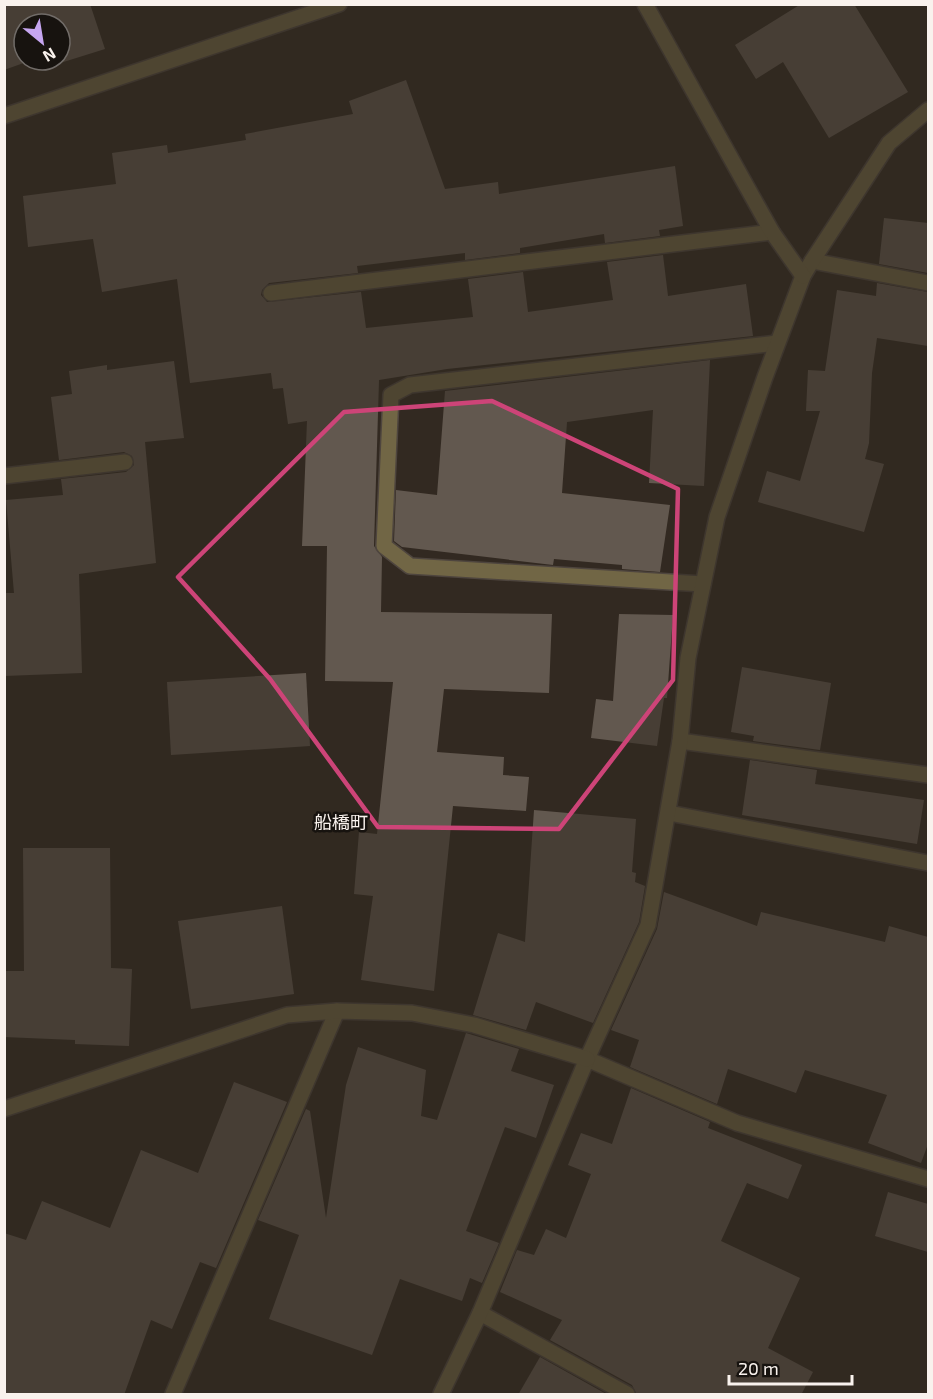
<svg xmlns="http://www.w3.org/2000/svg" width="933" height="1399" font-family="'Exo 2','Noto Sans JP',sans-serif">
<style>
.building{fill:#62584f}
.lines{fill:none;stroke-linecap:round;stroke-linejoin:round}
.service-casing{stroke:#4e453e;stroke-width:18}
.minor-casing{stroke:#4e453e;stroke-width:18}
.tertiary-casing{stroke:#4e453e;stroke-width:18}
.service{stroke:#716645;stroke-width:15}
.minor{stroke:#716645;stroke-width:15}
.tertiary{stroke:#716645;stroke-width:15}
.marked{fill:none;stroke:#cd4478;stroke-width:4.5;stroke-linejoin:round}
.labels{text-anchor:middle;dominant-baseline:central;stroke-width:5;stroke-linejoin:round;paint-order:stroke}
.neighbourhood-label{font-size:18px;fill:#f9f2ed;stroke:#17130f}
</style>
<rect width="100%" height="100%" fill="#322921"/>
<!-- building -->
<g class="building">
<polygon points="4,4 90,4 105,49 57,64 56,60 60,60 60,24 24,24 24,60 32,60 4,70"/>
<polygon points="801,4 854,4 908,92 829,138 783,62 756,79 735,45"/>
<polygon points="406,80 445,189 498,182 499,194 675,166 683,226 659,230 660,236 605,243 604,234 520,248 520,253 465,260 465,253 357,266 358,273 269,283 262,290 261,295 267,302 361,292 366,328 473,317 468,279 523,272 528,312 613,300 607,262 663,255 668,296 746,284 753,336 447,369 379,380 374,546 382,557 381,612 552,614 549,693 444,689 437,752 504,757 503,775 529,777 526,811 453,806 434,991 361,980 373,896 354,894 359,832 377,834 393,682 325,681 327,546 302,546 307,421 288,424 283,388 273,389 271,373 190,383 177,279 102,292 93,239 28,247 23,196 116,184 112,153 167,145 168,153 246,140 245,134 353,114 349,101"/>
<polygon points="884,218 928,223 928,273 879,264"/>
<polygon points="877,283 928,292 928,346 877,338 872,373 869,443 865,459 884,464 864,532 758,502 767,471 800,481 820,411 806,411 808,370 825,371 837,290 876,296"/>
<polygon points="710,360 704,486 649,483 653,410 567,422 562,493 670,505 660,572 622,569 622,565 554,559 553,565 402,547 394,541 396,490 437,495 445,391"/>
<polygon points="174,361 184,438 145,442 156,563 79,574 82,673 4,676 4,593 14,593 6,500 63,495 61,479 126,472 134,465 132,456 124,452 59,460 51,397 72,394 69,371 107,365 107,370"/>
<polygon points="619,614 673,615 667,698 664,698 657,746 591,738 596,699 613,701"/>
<polygon points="742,667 831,683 820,750 753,741 754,736 731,732"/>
<polygon points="306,673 310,746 171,755 167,682"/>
<polygon points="750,760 817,770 815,784 924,800 917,844 742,815"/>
<polygon points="534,810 636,819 632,872 636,873 635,882 645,886 639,922 593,1023 536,1002 526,1030 473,1015 498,933 525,942"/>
<polygon points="23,848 110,848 111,968 132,969 129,1046 75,1044 75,1040 4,1037 4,971 24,971"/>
<polygon points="664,892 757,926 761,912 885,942 889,926 928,937 928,1144 921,1163 868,1143 887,1095 805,1070 796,1093 728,1069 717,1104 630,1067 639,1040 611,1030 657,929"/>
<polygon points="282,906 294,994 191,1009 178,921"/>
<polygon points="466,1033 519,1049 511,1071 554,1085 536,1138 505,1127 466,1231 499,1243 482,1283 470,1278 462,1301 400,1279 372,1355 269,1319 299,1235 258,1220 306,1109 310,1111 326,1218 346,1085 358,1047 426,1070 421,1116 437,1120"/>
<polygon points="234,1082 287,1102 216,1268 200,1262 172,1329 151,1320 124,1395 4,1395 4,1233 26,1240 42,1201 110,1228 141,1150 198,1173"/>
<polygon points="631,1088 710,1122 708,1128 802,1165 788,1199 747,1183 721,1241 800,1278 768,1348 813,1372 801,1395 637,1395 632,1385 550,1340 562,1320 500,1292 517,1250 534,1255 546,1229 566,1238 591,1174 568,1165 581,1133 612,1144"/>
<polygon points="888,1192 928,1204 928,1252 875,1236"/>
<polygon points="540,1357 608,1395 518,1395"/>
</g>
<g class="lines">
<!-- service casing -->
<g class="service-casing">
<g id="service">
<polyline points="812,261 928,283"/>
<polyline points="271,293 772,232"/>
<polyline points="4,476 125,462"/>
<polyline points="703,584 410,566 384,546 391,395 410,385 777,343"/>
<polyline points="680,741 928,775"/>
<polyline points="669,813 928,863"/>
<polyline points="587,1059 737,1123 928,1179"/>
<polyline points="480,1313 627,1394"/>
<polyline points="173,1394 337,1011"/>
<polyline points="441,1394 480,1313 587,1059 648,925 680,741 688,658 717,517 765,377 803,276 812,261 889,143 928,110"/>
</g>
</g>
<!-- minor casing -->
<g class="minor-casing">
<polyline id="minor" points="4,1109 287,1015 337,1011 412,1013 474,1025 587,1059"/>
</g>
<!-- tertiary casing -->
<g class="tertiary-casing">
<g id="tertiary">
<polyline points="645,4 772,232 803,276"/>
<polyline points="4,116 339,4"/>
</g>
</g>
<!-- service -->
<use href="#service" class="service"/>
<!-- minor -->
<use href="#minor" class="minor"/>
<!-- tertiary -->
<use href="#tertiary" class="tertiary"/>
</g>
<!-- marked area -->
<path d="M0 0H933V1399H0ZM492 401 678 489 673 680 559 829 378 827 270 679 178 577 344 412Z" fill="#322921" fill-opacity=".55" fill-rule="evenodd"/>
<path class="marked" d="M492 401 678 489 673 680 559 829 378 827 270 679 178 577 344 412Z"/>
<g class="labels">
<!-- neighbourhood labels -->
<g class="neighbourhood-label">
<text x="341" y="822">船橋町</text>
</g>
</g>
<!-- border -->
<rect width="933" height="1399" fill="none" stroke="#f9f2ed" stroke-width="12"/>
<!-- north arrow -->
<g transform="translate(42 42) rotate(150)"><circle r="28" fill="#17130f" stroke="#716c68" stroke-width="1.5"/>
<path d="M0-4.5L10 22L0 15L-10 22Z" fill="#c6a6f0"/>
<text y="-9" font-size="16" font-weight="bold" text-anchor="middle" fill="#f9f2ed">N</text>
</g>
<!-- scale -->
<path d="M729 1375v9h123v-9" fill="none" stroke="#f9f2ed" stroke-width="3"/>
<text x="738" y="1375" font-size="18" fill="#f9f2ed" stroke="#17130f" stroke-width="4.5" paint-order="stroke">20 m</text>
</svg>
